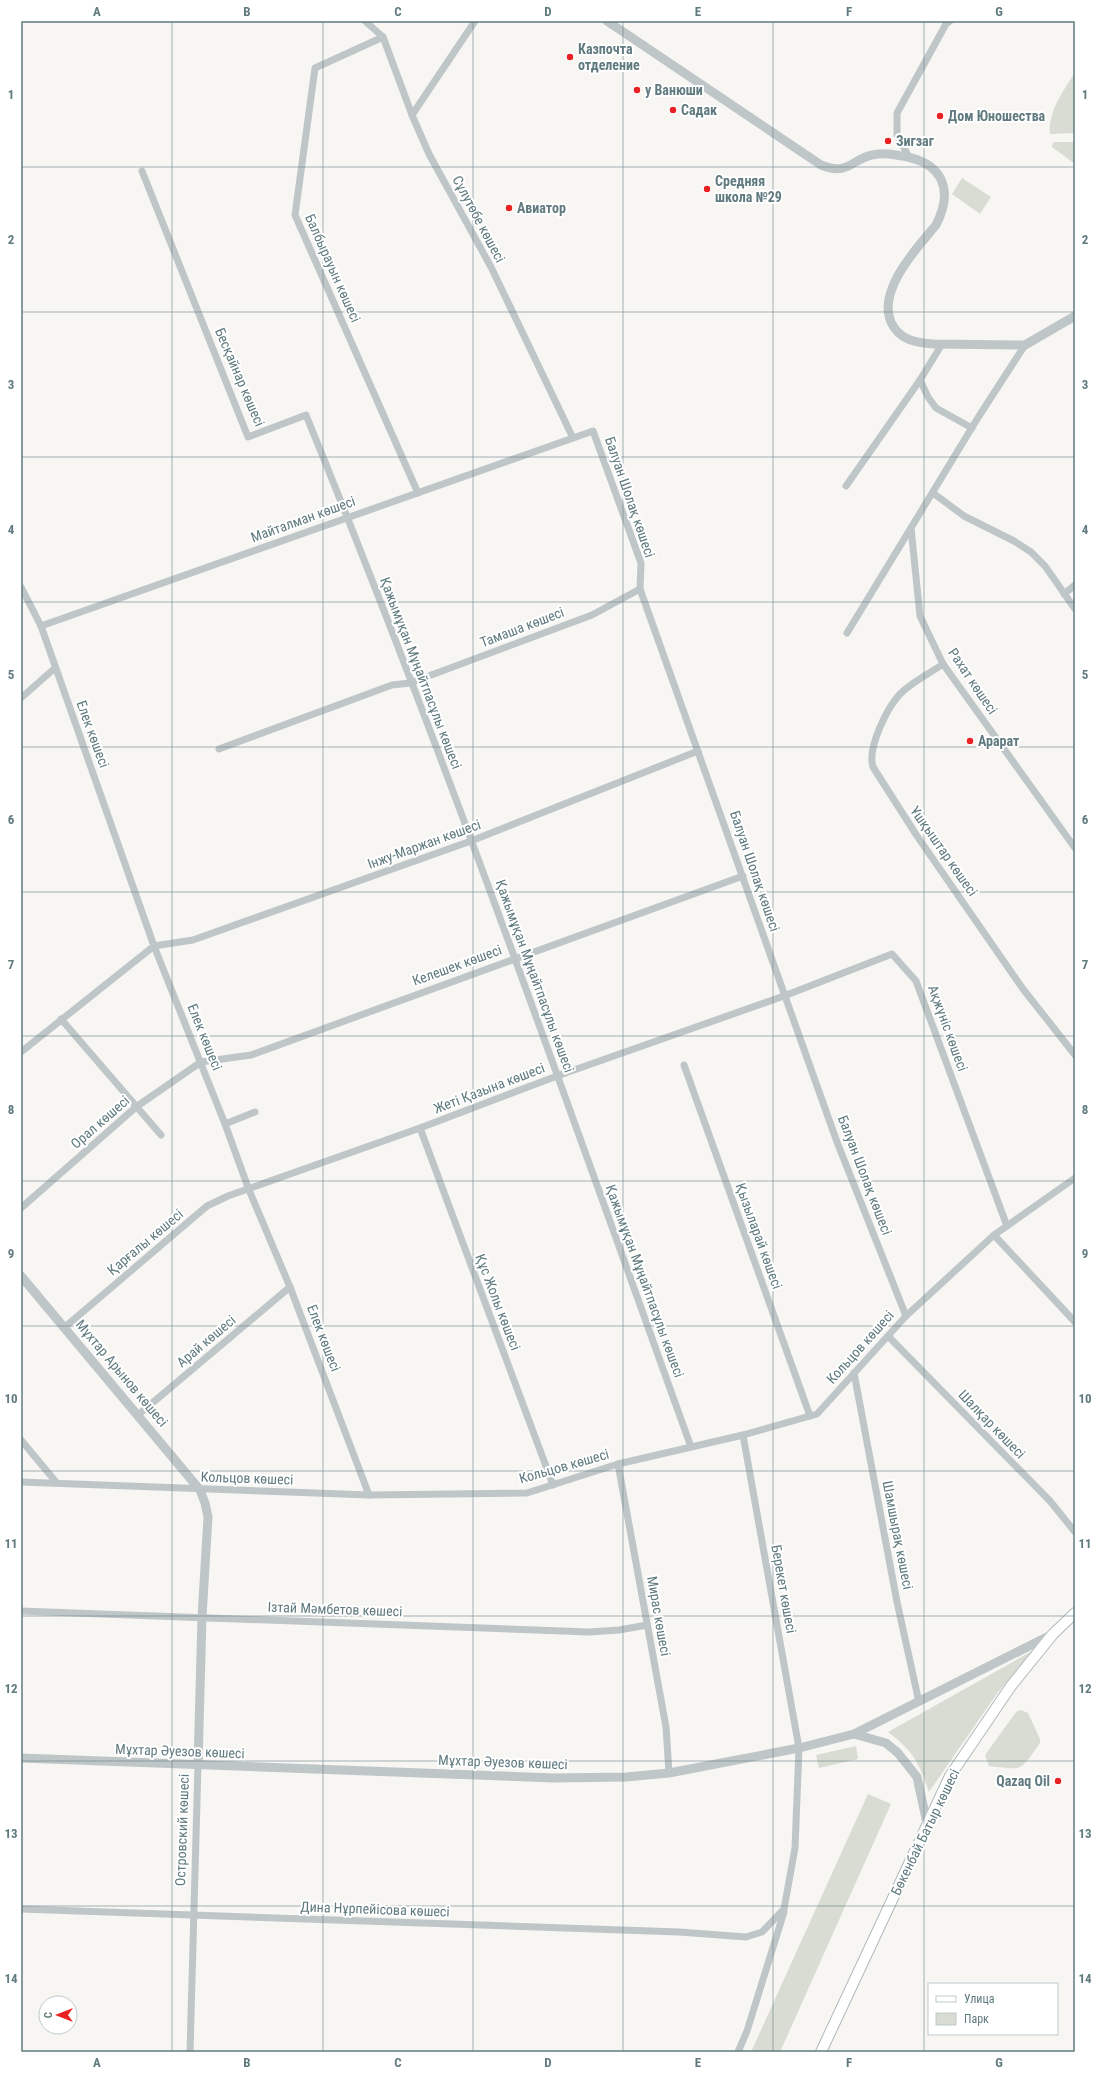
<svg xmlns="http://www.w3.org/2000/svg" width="1096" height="2073" font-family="'Roboto Condensed',sans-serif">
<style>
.green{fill:#d8dcd2}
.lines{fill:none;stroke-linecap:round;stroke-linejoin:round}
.secondary-casing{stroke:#afb9bb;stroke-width:12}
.minor{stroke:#bfc6c8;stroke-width:7}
.tertiary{stroke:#bfc6c8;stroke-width:9}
.secondary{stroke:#fff;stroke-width:10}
.grid{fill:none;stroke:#607a7f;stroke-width:1;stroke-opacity:0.55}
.poi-dot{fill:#e92123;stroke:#fff;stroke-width:1.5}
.labels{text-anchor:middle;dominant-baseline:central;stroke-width:4;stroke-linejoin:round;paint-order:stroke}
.poi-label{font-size:14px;font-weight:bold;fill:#607a7f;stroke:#fff;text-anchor:start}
.street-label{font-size:14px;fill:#607a7f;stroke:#fff}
.neatline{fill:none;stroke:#607a7f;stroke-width:1.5}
.grid-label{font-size:13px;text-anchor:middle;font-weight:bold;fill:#607a7f}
</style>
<rect width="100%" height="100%" fill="#f7f6f3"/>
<!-- green -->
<g class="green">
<path d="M1075 72V133L1050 134C1048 111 1063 92 1075 72Z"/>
<polygon points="1053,142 1075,142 1075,164 1052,147"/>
<polygon points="962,178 991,197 980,214 952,194"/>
<path d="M1032 1651 996 1695 929 1792C919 1762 913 1751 888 1732Z"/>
<path d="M1021 1710 1028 1713 1040 1739V1743C1019 1772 1025 1770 989 1766L985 1755 1016 1712Z"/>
<polygon points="856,1746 858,1759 819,1768 816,1755"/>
<polygon points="868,1794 891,1804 780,2052 751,2052"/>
</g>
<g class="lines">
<!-- secondary casing -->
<g class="secondary-casing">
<polyline id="secondary" points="821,2052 950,1776 1011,1686 1053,1634 1075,1613"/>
</g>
<!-- minor -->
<g class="minor">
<polyline points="365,21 383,37 412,115"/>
<polyline points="475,21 412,115 429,154 491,267 573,438"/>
<polyline points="383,37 315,68 295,215 418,493"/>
<polyline points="909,157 897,135 897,113 946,24 950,21"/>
<path d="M142 171 248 437 306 415C445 755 567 1102 691 1447"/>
<polyline points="920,380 928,397 936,408 972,428"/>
<polyline points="846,486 920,380 942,344"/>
<polyline points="933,493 964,516 1014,541 1031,552 1045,566 1075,609"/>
<polyline points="911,528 920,616 943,664 1075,848"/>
<polyline points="21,587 41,626 154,946 225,1124 249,1190 290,1287 369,1495"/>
<polyline points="1064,594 1075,585"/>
<polyline points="41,626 593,431 641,563 640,589 837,1142 906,1316"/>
<polyline points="847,633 979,416 1025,345"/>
<path d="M943 664C929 674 912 682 900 694 887 708 867 748 873 767L917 836 1023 989 1075 1055"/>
<polyline points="21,698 55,668"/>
<polyline points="219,749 392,685 410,683 592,615 640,589"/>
<polyline points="61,1019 161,1135"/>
<polyline points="21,1052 154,946 193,940 471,841 698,751"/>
<polyline points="684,1065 810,1416"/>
<polyline points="225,1124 255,1112"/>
<polyline points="420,1128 553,1485"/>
<polyline points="21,1208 136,1107 201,1062 251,1055 743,876"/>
<polyline points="994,1235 1075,1322"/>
<polyline points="65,1327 207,1206 228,1196 420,1128 557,1076 784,996 892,954 916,981 1007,1226"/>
<polyline points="888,1336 1050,1501 1075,1532"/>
<polyline points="854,1373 897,1602 919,1702"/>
<polyline points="138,1415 290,1287"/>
<polyline points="21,1440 56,1482"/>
<polyline points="618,1464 666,1727 669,1773"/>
<polyline points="21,1482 369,1495 527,1493 618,1464 743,1435 817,1414 906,1316 994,1235 1075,1178"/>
<polyline points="21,1611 589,1632 619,1630 647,1625"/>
<polyline points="21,1909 679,1932 746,1937 762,1932 784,1909 795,1848 799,1748 743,1435"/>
<polyline points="190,2052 198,1765"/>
<polyline points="738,2052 747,2031 784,1912"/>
</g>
<!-- tertiary -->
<g class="tertiary">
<path d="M607 21 821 165C851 177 852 156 878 154 886 153 895 155 903 156 943 163 954 190 936 225 917 248 877 290 891 322 899 340 916 343 934 344L1025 345 1075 316"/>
<polyline points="21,1276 200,1490 205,1503 208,1517 202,1617 198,1765"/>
<polyline points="854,1734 1051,1635"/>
<polyline points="21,1758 554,1778 626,1777 669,1773 799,1748 854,1734 886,1743 898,1753 917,1777 927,1823"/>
</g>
<!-- secondary -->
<use href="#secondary" class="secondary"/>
</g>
<!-- grid -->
<path class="grid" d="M172 21V2052M323 21V2052M473 21V2052M623 21V2052M773 21V2052M924 21V2052M21 167H1075M21 312H1075M21 457H1075M21 602H1075M21 747H1075M21 892H1075M21 1036H1075M21 1181H1075M21 1326H1075M21 1471H1075M21 1616H1075M21 1761H1075M21 1906H1075"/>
<!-- markers -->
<g class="poi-dot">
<circle cx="570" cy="57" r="4"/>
<circle cx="637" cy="90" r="4"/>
<circle cx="673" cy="110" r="4"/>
<circle cx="940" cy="116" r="4"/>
<circle cx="888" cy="141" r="4"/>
<circle cx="707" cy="189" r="4"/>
<circle cx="509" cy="208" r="4"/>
<circle cx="970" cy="741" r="4"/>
<circle cx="1058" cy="1781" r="4"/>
</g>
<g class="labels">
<!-- poi labels -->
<g class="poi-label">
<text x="578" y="49">Казпочта<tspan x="578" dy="16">отделение</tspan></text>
<text x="645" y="90">у Ванюши</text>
<text x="681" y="110">Садак</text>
<text x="948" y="116">Дом Юношества</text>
<text x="896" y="141">Зигзаг</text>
<text x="715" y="181">Средняя<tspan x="715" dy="16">школа №29</tspan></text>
<text x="517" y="208">Авиатор</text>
<text x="978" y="741">Арарат</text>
<text x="1050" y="1781" text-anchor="end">Qazaq Oil</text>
</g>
<!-- street labels -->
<g class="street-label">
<text transform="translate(479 219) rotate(62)">Сұлутөбе көшесі</text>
<text transform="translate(333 268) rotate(66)">Балбырауын көшесі</text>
<text transform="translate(240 377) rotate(67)">Бесқайнар көшесі</text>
<text transform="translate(630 497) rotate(71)">Балуан Шолақ көшесі</text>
<text transform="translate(303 519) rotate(-20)">Майталман көшесі</text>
<text transform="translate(522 627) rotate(-21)">Тамаша көшесі</text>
<text transform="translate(421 673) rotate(69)">Қажымұқан Мұңайтпасұлы көшесі</text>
<text transform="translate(973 681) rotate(56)">Рахат көшесі</text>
<text transform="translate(93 734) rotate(70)">Елек көшесі</text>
<text transform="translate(424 844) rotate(-20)">Інжу-Маржан көшесі</text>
<text transform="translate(944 851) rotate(55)">Ұшқыштар көшесі</text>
<text transform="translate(755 871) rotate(71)">Балуан Шолақ көшесі</text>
<text transform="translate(457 965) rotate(-20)">Келешек көшесі</text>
<text transform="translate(535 976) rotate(70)">Қажымұқан Мұңайтпасұлы көшесі</text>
<text transform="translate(948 1028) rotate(70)">Ақжүніс көшесі</text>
<text transform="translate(205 1037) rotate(68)">Елек көшесі</text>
<text transform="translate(489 1088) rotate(-21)">Жеті Қазына көшесі</text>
<text transform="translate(100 1122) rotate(-41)">Орал көшесі</text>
<text transform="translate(865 1175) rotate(69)">Балуан Шолақ көшесі</text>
<text transform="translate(759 1236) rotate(70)">Қызыларай көшесі</text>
<text transform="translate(145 1242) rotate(-40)">Қарғалы көшесі</text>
<text transform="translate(645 1281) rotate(70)">Қажымұқан Мұңайтпасұлы көшесі</text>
<text transform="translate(498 1302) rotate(69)">Құс Жолы көшесі</text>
<text transform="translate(324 1338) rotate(69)">Елек көшесі</text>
<text transform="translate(206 1341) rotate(-40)">Арай көшесі</text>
<text transform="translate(860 1347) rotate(-48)">Кольцов көшесі</text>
<text transform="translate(122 1373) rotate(50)">Мұхтар Арынов көшесі</text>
<text transform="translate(992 1424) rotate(46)">Шалқар көшесі</text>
<text transform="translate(564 1466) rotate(-16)">Кольцов көшесі</text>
<text transform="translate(247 1478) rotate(2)">Кольцов көшесі</text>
<text transform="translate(898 1535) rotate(79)">Шамшырақ көшесі</text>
<text transform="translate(784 1589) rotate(80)">Берекет көшесі</text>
<text transform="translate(335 1609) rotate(2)">Ізтай Мәмбетов көшесі</text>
<text transform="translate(659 1616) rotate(80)">Мирас көшесі</text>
<text transform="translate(180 1751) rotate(2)">Мұхтар Әуезов көшесі</text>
<text transform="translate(503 1762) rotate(2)">Мұхтар Әуезов көшесі</text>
<text transform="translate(182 1830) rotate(-88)">Островский көшесі</text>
<text transform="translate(925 1832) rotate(-64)">Бөкенбай Батыр көшесі</text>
<text transform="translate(375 1909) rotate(2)">Дина Нұрпейісова көшесі</text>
</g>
</g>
<!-- border -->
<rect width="1096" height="2073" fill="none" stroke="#ffffff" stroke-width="44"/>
<!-- legend -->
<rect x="928" y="1983" width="130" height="52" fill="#ffffff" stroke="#bfcacc"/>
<rect x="936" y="1996" width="20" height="6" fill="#ffffff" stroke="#bfcacc"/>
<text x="964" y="2003" font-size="12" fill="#607a7f">Улица</text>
<rect x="936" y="2013" width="20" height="12" fill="#d8dcd2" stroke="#bfcacc"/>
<text x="964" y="2023" font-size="12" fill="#607a7f">Парк</text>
<!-- north arrow -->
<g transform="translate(58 2015) rotate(270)"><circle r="19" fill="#ffffff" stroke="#bfcacc"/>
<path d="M0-3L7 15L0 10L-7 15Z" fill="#e92123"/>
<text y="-6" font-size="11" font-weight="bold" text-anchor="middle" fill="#607a7f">С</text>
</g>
<rect x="22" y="22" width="1052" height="2029" class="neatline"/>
<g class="grid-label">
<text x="97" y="16">A</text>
<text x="247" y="16">B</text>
<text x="398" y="16">C</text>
<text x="548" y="16">D</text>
<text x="698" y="16">E</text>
<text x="849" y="16">F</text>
<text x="999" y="16">G</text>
<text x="11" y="99">1</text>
<text x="1085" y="99">1</text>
<text x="11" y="244">2</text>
<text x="1085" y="244">2</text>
<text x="11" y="389">3</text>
<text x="1085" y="389">3</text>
<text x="11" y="534">4</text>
<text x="1085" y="534">4</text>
<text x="11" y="679">5</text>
<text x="1085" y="679">5</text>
<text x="11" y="824">6</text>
<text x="1085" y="824">6</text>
<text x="11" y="969">7</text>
<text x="1085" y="969">7</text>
<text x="11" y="1114">8</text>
<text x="1085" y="1114">8</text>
<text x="11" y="1258">9</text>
<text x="1085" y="1258">9</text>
<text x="11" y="1403">10</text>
<text x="1085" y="1403">10</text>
<text x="11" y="1548">11</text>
<text x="1085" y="1548">11</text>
<text x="11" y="1693">12</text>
<text x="1085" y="1693">12</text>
<text x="11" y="1838">13</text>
<text x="1085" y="1838">13</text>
<text x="11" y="1983">14</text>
<text x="1085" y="1983">14</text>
<text x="97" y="2067">A</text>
<text x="247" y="2067">B</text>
<text x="398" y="2067">C</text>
<text x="548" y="2067">D</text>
<text x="698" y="2067">E</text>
<text x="849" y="2067">F</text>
<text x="999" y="2067">G</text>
</g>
</svg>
